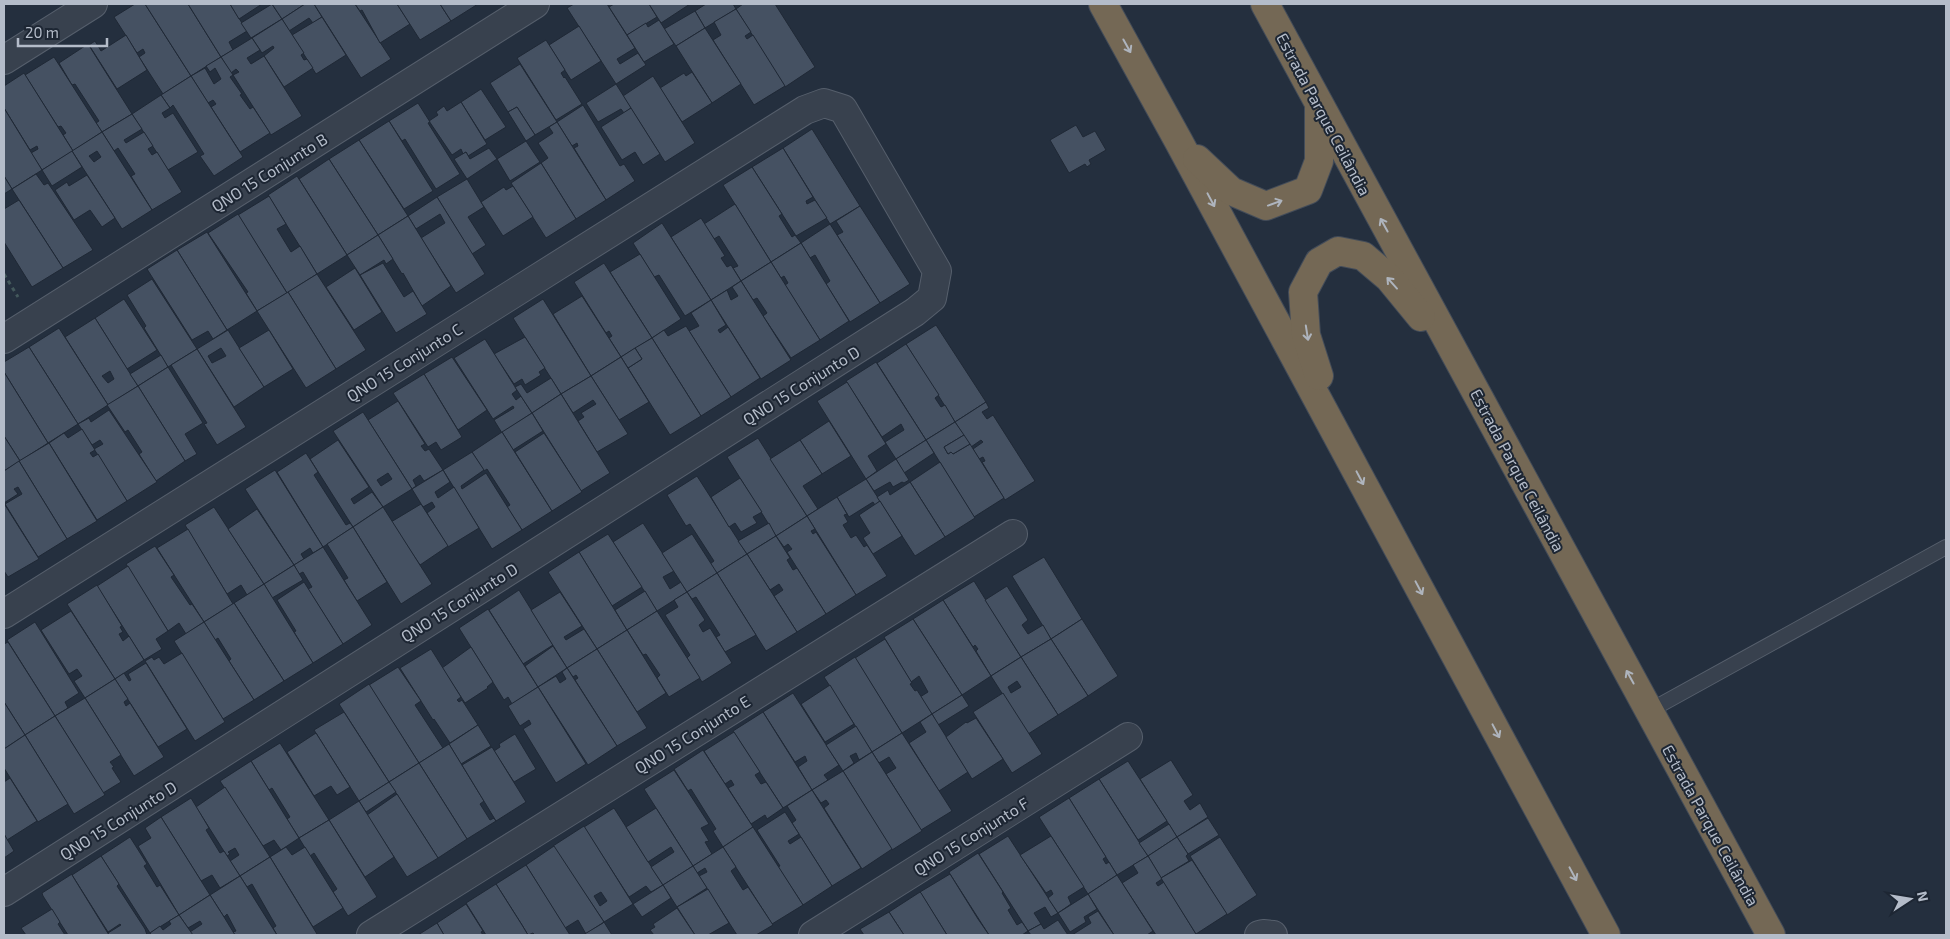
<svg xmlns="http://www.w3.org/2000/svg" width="1950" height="939" font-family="'Exo 2',sans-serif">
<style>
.building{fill:#455162;stroke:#1f2835;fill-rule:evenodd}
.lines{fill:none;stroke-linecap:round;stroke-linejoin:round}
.service-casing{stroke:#565f6c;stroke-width:16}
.minor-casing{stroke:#565f6c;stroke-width:30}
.motorway-casing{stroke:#434c59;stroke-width:30}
.path{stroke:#44595c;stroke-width:3;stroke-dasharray:4 4;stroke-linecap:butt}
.service{stroke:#38414e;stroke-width:14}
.minor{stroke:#38414e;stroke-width:28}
.motorway{stroke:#746855;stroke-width:28}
.oneway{stroke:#aeb4bd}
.labels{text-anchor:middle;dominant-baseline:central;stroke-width:4;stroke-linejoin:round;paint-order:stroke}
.street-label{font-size:16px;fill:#b4bcc9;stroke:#1d2633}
</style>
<rect width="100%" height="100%" fill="#242f3e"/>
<!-- building -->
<g class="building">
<polygon points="135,4 145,4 191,76 163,94 139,57 145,53 143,49 137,53 114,17"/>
<polygon points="145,4 188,4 221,57 191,76"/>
<polygon points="188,4 230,4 247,31 229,42 233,50 221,57"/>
<polygon points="230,4 262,4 239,19"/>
<polygon points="272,4 282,19 251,38 241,23"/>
<polygon points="272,4 305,4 282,19"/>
<polygon points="305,4 314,4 322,17 313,23 309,18 289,31 282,19"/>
<polygon points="314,4 355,4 391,59 361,78"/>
<polygon points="355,4 397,4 410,24 380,43 362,10 360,11"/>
<polygon points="397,4 440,4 451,21 420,40"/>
<polygon points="440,4 478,4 451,21"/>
<polygon points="574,4 607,4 635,48 617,59 620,64 638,53 646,65 616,84 567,8"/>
<polygon points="614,4 649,4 657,17 627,35 609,7"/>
<polygon points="649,4 690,4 661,23"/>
<polygon points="706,4 733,4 736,9 705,28 695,11"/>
<polygon points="743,4 775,4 815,67 785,87 736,9"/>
<polygon points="736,9 751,32 745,36 747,39 753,35 785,86 754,105 713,40 721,35 714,22"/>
<polygon points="695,11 705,28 676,46 664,29"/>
<polygon points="322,17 346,55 316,74 292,35"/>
<polygon points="282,19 304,53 301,55 304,60 307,59 313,68 284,87 264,56 274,48 273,46 262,53 252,38"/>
<polygon points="659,20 674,44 644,62 627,35 646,23 648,27"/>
<polygon points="579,26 601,61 571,80 549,45"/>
<polygon points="705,28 741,84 712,103 676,46"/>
<polygon points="126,35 147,70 117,89 89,45 95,41 101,51"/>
<polygon points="252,38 260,50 247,58 251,64 264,56 302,116 271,135 233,75 239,72 236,69 231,73 221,57"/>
<polygon points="546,40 565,70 561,73 564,78 565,77 582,104 556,120 517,58"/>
<polygon points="88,44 132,114 102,132 96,123 99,121 75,84 72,85 59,63"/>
<polygon points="54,57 102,132 73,151 63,135 66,133 61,126 58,127 25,75"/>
<polygon points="221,57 233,75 230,77 242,94 240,95 250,109 253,107 270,133 240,152 211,107 216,104 213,100 208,103 191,76 205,68 214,84 221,79 215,68 210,72 206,66"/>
<polygon points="520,64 557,122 535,135 517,107 508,112 490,83"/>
<polygon points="692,72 712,103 682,122 660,88 684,73 686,76"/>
<polygon points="24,73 73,151 42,170 31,153 38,149 37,146 30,150 4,108 4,86"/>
<polygon points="191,76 243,157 214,176 200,156 204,154 173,105 170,108 161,95"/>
<polygon points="653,76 695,143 665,162 623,96"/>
<polygon points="616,84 631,108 624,113 621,109 598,122 586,103"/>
<polygon points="481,89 506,127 485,140 461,102"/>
<polygon points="161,95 170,108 162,113 165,118 173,113 198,152 168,170 132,114"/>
<polygon points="461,102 487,144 468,156 466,152 463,154 461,149 452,155 429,121 438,115 436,112 444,106 447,111"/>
<polygon points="418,103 430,122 428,123 460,174 436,189 405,139 402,141 389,121"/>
<polygon points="583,105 620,166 624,164 635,181 606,200 574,148 578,146 577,143 572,146 557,122"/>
<polygon points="517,107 535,135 526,141 508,112"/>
<polygon points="4,108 42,170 12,189 4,176"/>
<polygon points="631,108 660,154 643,165 635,152 622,160 601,127"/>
<polygon points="132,114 142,129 124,140 126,143 144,132 153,146 148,149 152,155 157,152 182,192 152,210 131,176 135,174 118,148 114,151 102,132"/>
<polygon points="389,121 433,191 404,209 359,140"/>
<polygon points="557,122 606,200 576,219 541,163 548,158 538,143 553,133 549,127"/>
<polygon points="1076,125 1083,137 1095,131 1106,150 1089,160 1091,164 1087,167 1085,164 1069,173 1050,140"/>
<polygon points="812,129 860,206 830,224 783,148"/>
<path d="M102 132 152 210 122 229 72 151ZM97 151 101 157 94 162 89 156Z"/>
<polygon points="359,140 408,216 378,235 329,159"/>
<polygon points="526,141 540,162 510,181 497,159"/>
<polygon points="489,148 497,159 467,179 454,159 466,152 470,159"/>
<polygon points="783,148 813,197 806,201 807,204 815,200 827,218 796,236 752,167"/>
<polygon points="72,151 82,167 52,186 42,170"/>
<polygon points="329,159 378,235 347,255 299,179"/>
<polygon points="541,163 576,219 546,238 511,183"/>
<polygon points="752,167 782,214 779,216 792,237 795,235 801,243 771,262 723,185"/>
<polygon points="36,174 44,185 48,183 93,250 63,268 12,189"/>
<polygon points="87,175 115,218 102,227 90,210 74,220 55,190 67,182 69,186"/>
<polygon points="4,176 12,189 4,194"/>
<polygon points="297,176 347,255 317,274 268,195"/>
<polygon points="467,179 484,207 468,217 486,245 472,254 437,197"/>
<polygon points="513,186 533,217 503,236 481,202 504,187 506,190"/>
<polygon points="269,196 286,224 277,229 291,252 300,246 317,274 287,293 238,215"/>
<polygon points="437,197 485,274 456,293 421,238 445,223 440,214 416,229 408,216"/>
<polygon points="19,200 63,268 32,287 4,242 4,209"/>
<polygon points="735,204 771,262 741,281 733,268 738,266 719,236 714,239 704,224"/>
<polygon points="860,206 910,284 880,303 837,235 843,232 836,221"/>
<polygon points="238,214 287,293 257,311 246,293 248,292 208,233"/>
<polygon points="408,216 451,286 422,306 403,273 402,274 378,235"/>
<polygon points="701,218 725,256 721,258 727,267 731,265 741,281 711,300 671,237"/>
<polygon points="662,223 711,300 685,316 659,275 654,277 633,243"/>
<polygon points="830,224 880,303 850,322 826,284 830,281 815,255 810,258 801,243"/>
<polygon points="207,232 257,311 227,330 177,250"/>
<polygon points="378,235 393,259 386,264 384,260 360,275 347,255"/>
<polygon points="801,243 849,321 820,340 785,285 788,283 784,276 781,278 771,262"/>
<polygon points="177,250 227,330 213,339 208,331 192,340 147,269"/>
<polygon points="640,254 681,319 652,338 610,272"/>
<polygon points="771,262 820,340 791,358 763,316 767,313 757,298 753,300 741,281"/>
<polygon points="383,263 404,297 413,291 427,314 396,333 360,275"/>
<polygon points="604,263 652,338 621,357 609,338 612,336 609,331 606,333 574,282"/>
<polygon points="355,268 382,312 354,330 326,287"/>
<polygon points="317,274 366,350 336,369 288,292"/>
<polygon points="152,279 197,349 168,367 144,328 146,326 127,295"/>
<polygon points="741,281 791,360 761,379 711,300 727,290 731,300 738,296 732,287"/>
<polygon points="288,292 336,369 306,388 257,311"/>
<polygon points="582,296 621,357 591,376 553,314"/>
<polygon points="124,299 157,350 127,369 95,318"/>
<polygon points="543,299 591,376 561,394 513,318"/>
<polygon points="711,300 726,325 718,330 720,333 728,327 760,378 731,397 689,331 699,326 691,313"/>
<path d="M95 318 138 386 108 405 65 337ZM110 371 114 379 108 383 102 376Z"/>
<polygon points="936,325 986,402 955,422 906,344"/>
<polygon points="686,326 731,397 701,416 652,338 664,330 668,336"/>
<polygon points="59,328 108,405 78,424 29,347"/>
<path d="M228 330 264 387 234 407 197 349ZM221 348 226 356 212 363 208 356Z"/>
<polygon points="269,330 293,369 264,387 239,348"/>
<polygon points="525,337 545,368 539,372 541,375 525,385 522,379 514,384 494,354"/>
<polygon points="652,338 701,416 670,435 628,368 642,359 635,348"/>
<polygon points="485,339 517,390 512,394 516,400 521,396 532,413 502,433 494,420 514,408 513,406 493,419 454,358"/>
<polygon points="906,344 939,395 935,398 941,407 945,405 955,422 926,440 877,363"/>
<polygon points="29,347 78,424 48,443 4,372 4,362"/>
<polygon points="635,348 642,359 628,368 621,357"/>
<polygon points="197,349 246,427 217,445 204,424 207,423 171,365"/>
<polygon points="161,355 168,367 138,386 130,374"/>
<polygon points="452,357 487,410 458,430 424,374"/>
<polygon points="621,357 649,402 619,420 591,376"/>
<polygon points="876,362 926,440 896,459 885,442 904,430 901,424 882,437 846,381"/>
<polygon points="168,367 203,423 185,434 197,454 185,461 138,386"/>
<polygon points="4,372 48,443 20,461 4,436"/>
<polygon points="424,374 462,437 441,450 436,442 428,447 393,393"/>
<polygon points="591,376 628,434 597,452 578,421 584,417 581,413 596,404 593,400 573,413 561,394"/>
<polygon points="551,378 561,394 532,413 515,387 521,384 527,393"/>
<polygon points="847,382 886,444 868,456 877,471 866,479 817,401"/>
<polygon points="138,386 185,461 156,481 139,454 142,452 128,430 125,432 107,405"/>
<polygon points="561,394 610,473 581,491 532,413"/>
<polygon points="398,401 425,444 421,446 425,451 429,449 443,470 424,481 420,475 413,480 416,486 412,489 368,420"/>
<polygon points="986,402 989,408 982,412 987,419 993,415 1035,481 1005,500 982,462 985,461 983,457 979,459 973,449 983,442 981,440 971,447 955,422"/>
<polygon points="109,410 157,482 127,501 94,449 103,444 100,440 92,445 78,424 89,418 91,422"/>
<path d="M363 412 412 489 383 507 333 431ZM388 473 392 479 381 486 377 480Z"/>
<polygon points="532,413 543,431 513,450 502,432"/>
<polygon points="829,421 851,456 822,474 800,440"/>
<polygon points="955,422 964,435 944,447 948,454 951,452 953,454 970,444 1004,498 974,517 926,440"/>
<polygon points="82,429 95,450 90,453 93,457 98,454 127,501 97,520 49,443 64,433 68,438"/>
<polygon points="502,432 552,511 522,530 507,507 510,505 487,469 484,471 472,452"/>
<polygon points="544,433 582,492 552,511 515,452"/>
<polygon points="964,435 970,444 953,454 951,452 948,454 944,447"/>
<polygon points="4,436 20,461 4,471"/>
<polygon points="758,438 807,516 776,536 727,457"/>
<polygon points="338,440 369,487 351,499 354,504 372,492 383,507 353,527 310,459"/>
<polygon points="800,440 822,474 803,486 818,509 807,516 770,459"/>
<polygon points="926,440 934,453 904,473 896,459"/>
<polygon points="49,443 97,521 67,539 19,461"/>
<polygon points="472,452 484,470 461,486 462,489 486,473 522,530 492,549 443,470"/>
<polygon points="306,453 318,472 314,475 346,525 350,523 353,527 323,547 277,472"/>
<polygon points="896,459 909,480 904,483 902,482 893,487 890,482 874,491 866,479"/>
<polygon points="19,461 67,539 38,557 5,504 22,494 18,487 14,489 18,494 4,503 4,471"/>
<polygon points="940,462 975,518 945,537 910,482"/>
<polygon points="275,470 323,547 313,553 310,548 301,554 304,559 294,565 245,489"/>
<polygon points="443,470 450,482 435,492 438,498 454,487 479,528 448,547 427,513 435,507 432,502 423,507 412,489"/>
<polygon points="697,476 747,554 717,573 710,564 714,561 690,524 686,526 667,495"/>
<polygon points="740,478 762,512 753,517 757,523 741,532 735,523 729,527 711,497"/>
<polygon points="866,479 880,501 875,505 873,502 849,517 837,497"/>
<polygon points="910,482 945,537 915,556 877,497 888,490 890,495"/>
<polygon points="837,497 847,514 844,515 848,522 843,525 851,538 856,535 864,547 867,545 887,576 856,595 807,516"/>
<polygon points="880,501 902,536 873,554 863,538 870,533 859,515"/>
<polygon points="421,504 448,546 420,565 391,522"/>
<polygon points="5,505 39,559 8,577 4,571 4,506"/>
<polygon points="214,507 264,584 247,595 241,585 227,594 185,525"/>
<polygon points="383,507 432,584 401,604 353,527"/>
<polygon points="257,509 294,565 264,584 228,529"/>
<polygon points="807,516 815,529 811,531 813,534 816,532 856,595 826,614 787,552 792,549 788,544 784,547 776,536"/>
<polygon points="643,523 674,571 663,577 670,589 681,582 687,592 657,611 613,542"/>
<polygon points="769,523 776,536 747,554 738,541"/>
<polygon points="353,527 387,582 357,601 344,580 348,578 327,544"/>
<polygon points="188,529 233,604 204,622 157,548"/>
<polygon points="608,534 642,587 612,606 579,552"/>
<polygon points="692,534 717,573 687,592 662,553"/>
<polygon points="776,536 790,558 787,560 793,570 797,568 826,614 797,632 774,596 783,590 779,584 770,590 747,554"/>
<polygon points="155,546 174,575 171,577 190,605 192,604 204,622 186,634 179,623 168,631 126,564"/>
<polygon points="323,547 372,625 343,644 308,589 312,587 303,572 299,574 294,565"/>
<polygon points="579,552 627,630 597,649 548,572"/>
<polygon points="747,554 797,632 766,651 717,573"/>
<polygon points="1044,557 1082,619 1051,639 1012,576"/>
<polygon points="294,565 303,580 272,598 264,584"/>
<polygon points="128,566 168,631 156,639 162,649 144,660 97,586"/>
<polygon points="717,573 756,635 725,652 716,637 720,635 696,597 692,599 687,592"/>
<polygon points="974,581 1021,657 991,676 976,651 978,649 975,645 973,647 943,600"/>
<polygon points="304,582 343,644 313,663 294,632 296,631 277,600"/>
<polygon points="264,584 313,663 284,681 234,603"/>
<polygon points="97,585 122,626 120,627 123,632 119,634 123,641 129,636 144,660 115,679 67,604"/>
<polygon points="1007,586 1028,620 1022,625 1028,634 1043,625 1051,639 1021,657 985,600"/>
<polygon points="519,590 553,645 523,664 489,610"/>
<polygon points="645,591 657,611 627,630 615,610"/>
<polygon points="560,592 582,626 564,637 566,640 584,629 597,649 567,668 531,610"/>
<polygon points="687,592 705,620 699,625 703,632 710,628 732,663 702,682 687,658 690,655 665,615 678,607 674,600"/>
<polygon points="943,600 991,676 962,695 913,619"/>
<polygon points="234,603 284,681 254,700 229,661 231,659 218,638 215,640 204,622"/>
<polygon points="488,609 538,687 512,704 508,697 504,700 459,628"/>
<polygon points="71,611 115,679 85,698 74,681 82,676 77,669 69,674 41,630"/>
<polygon points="657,611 700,678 669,697 657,678 660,675 646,654 643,655 627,630"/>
<polygon points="913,619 962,695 932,714 920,697 928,692 919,676 911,682 884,637"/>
<polygon points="1082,619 1118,676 1088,696 1051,639"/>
<polygon points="35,622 79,693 65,702 68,708 55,716 7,640"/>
<polygon points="204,622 254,700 223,719 174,641"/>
<polygon points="627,630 666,693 637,712 597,649"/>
<polygon points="885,639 912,683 910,684 915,691 917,690 932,714 902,733 855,658"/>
<polygon points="1051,639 1088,696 1058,715 1021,657"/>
<polygon points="8,642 55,716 25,735 4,702 4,644"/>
<polygon points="553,646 567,668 538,687 525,666"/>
<polygon points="471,647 493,682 487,687 488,688 465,703 442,668"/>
<polygon points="431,649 461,697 457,700 459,702 462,700 478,725 450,743 434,719 433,720 400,668"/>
<polygon points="597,649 647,728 617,746 575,680 578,678 576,675 573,677 567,668"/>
<polygon points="182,653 225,722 195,741 145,661 152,657 154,660 159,657 164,664"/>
<polygon points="855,657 902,733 872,752 824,677"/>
<path d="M1021 657 1058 715 1028 734 991 676ZM1017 681 1021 687 1011 693 1008 687Z"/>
<polygon points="146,663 187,729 158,747 115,679 124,673 129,681 131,680 128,674"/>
<polygon points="398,667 421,701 415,705 443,748 419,763 369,685"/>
<polygon points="567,668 617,746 588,765 538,687 556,676 560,683 566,679 562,672"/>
<polygon points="115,679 128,699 124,702 126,706 130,703 164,757 134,776 85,698"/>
<polygon points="369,684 419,763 389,782 339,704"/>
<polygon points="830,685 854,724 825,742 801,704"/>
<polygon points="538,687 586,764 556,783 523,729 531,724 529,720 520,726 508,706"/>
<polygon points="793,693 839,765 824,775 828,780 812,790 798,767 807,761 805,756 795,762 763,712"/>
<polygon points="1003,693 1042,754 1012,773 973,712"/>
<polygon points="962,695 969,706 938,725 932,714"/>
<polygon points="85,698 121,755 110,762 114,767 112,768 121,782 103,793 55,716"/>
<polygon points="4,702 25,735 4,749"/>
<polygon points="344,712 389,782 359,801 314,730"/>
<polygon points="763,712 812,790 783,808 733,731"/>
<polygon points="932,714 968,772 939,791 909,743 926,732 920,722"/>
<polygon points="55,716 105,795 74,814 25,735"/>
<polygon points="976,718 1003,759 972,779 946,737 966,722 967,723"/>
<polygon points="478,725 491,746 461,764 449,744"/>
<polygon points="856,726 872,752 859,760 856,753 850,756 854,763 843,771 826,745"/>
<polygon points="734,732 760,772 755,775 761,784 766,782 783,808 767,819 765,815 751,824 728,788 734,785 731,780 725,784 704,751"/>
<polygon points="316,733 350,787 337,795 331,786 314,796 287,752"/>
<polygon points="902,733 952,811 921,830 886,774 896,768 889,757 879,763 872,752"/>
<polygon points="515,734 536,769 514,782 494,751 500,747 499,744"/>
<polygon points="25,735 68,804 38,822 4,768 4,749"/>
<polygon points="280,743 329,820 299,838 287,819 290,817 272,788 269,790 251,761"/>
<polygon points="449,744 484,801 480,804 490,820 494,818 496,821 467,839 419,763"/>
<polygon points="492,747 526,802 496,821 462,765"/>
<polygon points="703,750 753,827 723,847 713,831 716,829 691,789 688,791 674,769"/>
<polygon points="872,752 922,831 892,850 843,771"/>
<polygon points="1171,760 1193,795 1184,801 1190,810 1200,803 1208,817 1177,837 1140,779"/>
<polygon points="251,761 299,838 281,850 274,840 263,846 220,781"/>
<polygon points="1128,761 1167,821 1138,840 1099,779"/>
<polygon points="419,763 467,839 438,858 389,782"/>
<polygon points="674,770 709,824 701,828 709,841 705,842 712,854 693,866 644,789"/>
<polygon points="843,771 892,849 862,869 824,808 829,804 826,800 821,803 812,790"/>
<polygon points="10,778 37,821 7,840 4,834 4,782"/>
<polygon points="1099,779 1148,856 1117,875 1069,798"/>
<polygon points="389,782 396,792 366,812 359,801"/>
<polygon points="225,787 270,857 240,876 230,861 239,855 235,848 228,852 230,854 227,856 196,807"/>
<polygon points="812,790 861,868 832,886 792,823 796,820 787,806"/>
<polygon points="397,794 438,858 407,877 367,815"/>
<polygon points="191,798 209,828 206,830 220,853 224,851 240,876 220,888 212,875 201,881 161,817"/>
<polygon points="1069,798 1106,857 1103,859 1106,864 1109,862 1117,875 1088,894 1039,817"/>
<polygon points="359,801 394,857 365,877 329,820"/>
<polygon points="614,808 663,885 651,892 646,886 629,897 584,827"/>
<polygon points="656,808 693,866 663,885 651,867 674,852 671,847 648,862 626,827"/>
<polygon points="785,812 799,834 788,841 790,844 801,837 832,886 803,905 778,867 780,866 757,830"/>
<polygon points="161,817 210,895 179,915 138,846 151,838 145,828"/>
<polygon points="1208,818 1219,835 1188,854 1177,837"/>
<polygon points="329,820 377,897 348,916 333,892 337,889 314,853 310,856 299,838"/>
<polygon points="1169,824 1177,837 1148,856 1139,843"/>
<path d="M584 826 633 904 604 922 553 846ZM601 892 607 901 600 906 594 896Z"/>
<polygon points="753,827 803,905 772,924 723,847"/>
<polygon points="4,834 14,851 4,858"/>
<polygon points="1008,836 1058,913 1051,917 1045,907 1034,913 1041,924 1028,931 979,854"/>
<polygon points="1051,836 1084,887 1068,897 1071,904 1058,913 1048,898 1053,894 1051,890 1046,893 1020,855"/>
<polygon points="130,837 147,864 144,866 157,887 160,885 179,915 150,933 101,856"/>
<polygon points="1177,837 1188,854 1186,856 1189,861 1161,878 1148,856"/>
<polygon points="1220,837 1257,895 1227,915 1190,856"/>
<polygon points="554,846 604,922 586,934 578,920 565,928 526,865"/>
<polygon points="286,847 292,855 305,847 343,908 313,927 270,857"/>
<polygon points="723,847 736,867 731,871 743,890 748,887 773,925 756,935 737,935 699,876 707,872 705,868 697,873 693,866"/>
<polygon points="978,853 1003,892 1002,893 1011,908 1008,910 1017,925 1022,922 1028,931 1022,935 989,935 950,874 949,872"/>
<polygon points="101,856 119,884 117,886 145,929 147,935 109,935 108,933 121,925 120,924 108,932 72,875"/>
<polygon points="1148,856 1162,879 1156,883 1158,886 1164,882 1196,934 1193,935 1156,935 1122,883 1138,873 1133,865"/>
<polygon points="270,857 317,934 314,935 277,935 273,928 276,926 252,884 247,887 240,876"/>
<polygon points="1192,860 1227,914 1196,934 1161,878"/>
<polygon points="526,865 543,892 570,935 535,935 533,933 528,935 522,925 496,884"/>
<polygon points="693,866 707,888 677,907 663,885"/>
<polygon points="72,874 72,875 109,935 68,935 43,896 42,893"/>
<polygon points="950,874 978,919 989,935 947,935 920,892"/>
<polygon points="1117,875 1153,931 1147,935 1114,935 1088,894"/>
<polygon points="240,876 247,887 277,935 235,935 233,932 236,931 227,914 224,917 210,895"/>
<polygon points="496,884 522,925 528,935 486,935 466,903"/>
<polygon points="663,885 671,898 642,917 633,904"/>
<polygon points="708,889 729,923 708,935 695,935 677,907"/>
<polygon points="920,892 921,893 947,935 904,935 889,912"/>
<polygon points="1088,894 1097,909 1084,917 1086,922 1070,932 1058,913"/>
<polygon points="210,895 224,917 235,935 193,935 190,932 202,924 200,921 188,928 179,915"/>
<polygon points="466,904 483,931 481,932 483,935 444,935 437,923"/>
<polygon points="677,908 695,935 654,935 650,930 655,927 653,924"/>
<polygon points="52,909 60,922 58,924 65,935 26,935 21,928"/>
<polygon points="1098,911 1114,935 1072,935 1091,923 1088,917"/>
<polygon points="889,912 904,935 864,935 860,929"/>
<polygon points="179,915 193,935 152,935 150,933 160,926 163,930 171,924 169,921"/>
<polygon points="1058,920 1068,935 1031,935 1028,931 1041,924 1044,929"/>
<polygon points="604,922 612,935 583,935 603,923"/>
<polygon points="437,923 444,935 418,935"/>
</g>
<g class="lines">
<!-- service casing -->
<g class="service-casing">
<polyline id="service" points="1649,711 1946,547"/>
</g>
<!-- minor casing -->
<g class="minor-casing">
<g id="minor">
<polyline points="4,60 93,4"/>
<polyline points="4,339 535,4"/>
<polyline points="4,614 805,110 824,103 843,109 937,271 932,298 915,312 4,892"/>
<polyline points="371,935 1013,534"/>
<polyline points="813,935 1128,737"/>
<polyline points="1259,935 1263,934 1273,935"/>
</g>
</g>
<!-- motorway casing -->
<g class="motorway-casing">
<g id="motorway">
<polyline points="1103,4 1179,142 1606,935"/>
<polyline points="1265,4 1771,935"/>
<polyline points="1197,159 1231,191 1266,206 1308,190 1319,161 1319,108"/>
<polyline points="1319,376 1306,335 1303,292 1319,262 1338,251 1363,256 1389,278 1421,317"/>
</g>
</g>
<!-- path -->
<polyline class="path" points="4,274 18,297"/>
<!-- service -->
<use href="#service" class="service"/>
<!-- minor -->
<use href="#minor" class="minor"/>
<!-- motorway -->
<use href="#motorway" class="motorway"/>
</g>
<!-- one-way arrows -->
<defs><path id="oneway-shaft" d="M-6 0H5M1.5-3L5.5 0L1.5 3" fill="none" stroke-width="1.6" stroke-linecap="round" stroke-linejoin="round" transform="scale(1.25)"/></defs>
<g class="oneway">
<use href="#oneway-shaft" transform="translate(1127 46) rotate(61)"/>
<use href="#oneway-shaft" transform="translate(1211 200) rotate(62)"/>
<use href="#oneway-shaft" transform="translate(1275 203) rotate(-20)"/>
<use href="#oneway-shaft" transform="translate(1384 225) rotate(-119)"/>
<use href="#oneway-shaft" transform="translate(1392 283) rotate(-132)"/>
<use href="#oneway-shaft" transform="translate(1307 333) rotate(81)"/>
<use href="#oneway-shaft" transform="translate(1360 478) rotate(62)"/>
<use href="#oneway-shaft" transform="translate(1419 588) rotate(62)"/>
<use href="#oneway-shaft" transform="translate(1630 677) rotate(-119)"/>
<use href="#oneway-shaft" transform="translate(1496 731) rotate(62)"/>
<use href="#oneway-shaft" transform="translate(1573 874) rotate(62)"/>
</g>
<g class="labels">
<!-- street labels -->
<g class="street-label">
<text transform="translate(1324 114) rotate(62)">Estrada Parque Ceilândia</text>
<text transform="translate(269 172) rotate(-32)">QNO 15 Conjunto B</text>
<text transform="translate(404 362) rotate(-32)">QNO 15 Conjunto C</text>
<text transform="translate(801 385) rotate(-32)">QNO 15 Conjunto D</text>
<text transform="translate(1518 470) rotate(62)">Estrada Parque Ceilândia</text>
<text transform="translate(459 602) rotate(-32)">QNO 15 Conjunto D</text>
<text transform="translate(692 734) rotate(-32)">QNO 15 Conjunto E</text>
<text transform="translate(118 820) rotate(-32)">QNO 15 Conjunto D</text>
<text transform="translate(1711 825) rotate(61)">Estrada Parque Ceilândia</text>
<text transform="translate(971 836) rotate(-32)">QNO 15 Conjunto F</text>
</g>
</g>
<!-- border -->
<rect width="1950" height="939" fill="none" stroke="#b4bcc9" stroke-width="10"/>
<!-- north arrow -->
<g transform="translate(1910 899) rotate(78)" stroke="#1d2633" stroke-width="4" paint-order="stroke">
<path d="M0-4L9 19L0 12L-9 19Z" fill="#b4bcc9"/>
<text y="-8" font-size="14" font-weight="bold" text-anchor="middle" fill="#b4bcc9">N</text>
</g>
<!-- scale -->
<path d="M18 38v8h89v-8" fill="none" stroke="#b4bcc9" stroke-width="2.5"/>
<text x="25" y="38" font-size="15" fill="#b4bcc9" stroke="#1d2633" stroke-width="4" paint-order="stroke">20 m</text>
</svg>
